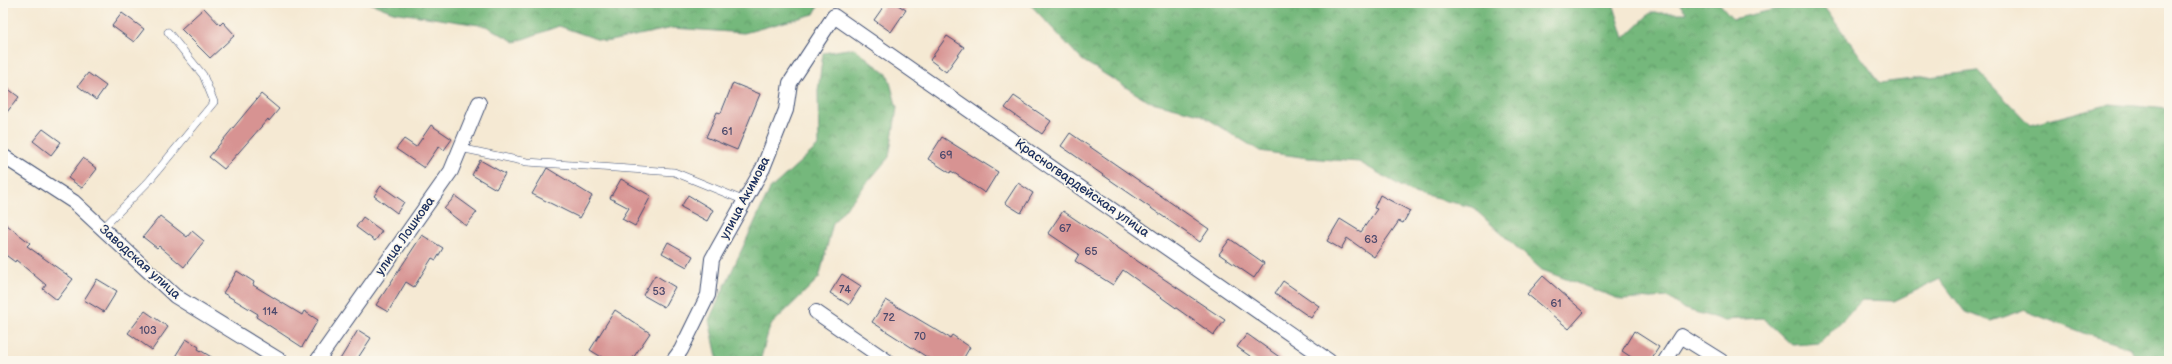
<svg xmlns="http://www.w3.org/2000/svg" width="2172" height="364" font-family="'Balsamiq Sans',sans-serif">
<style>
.forest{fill:url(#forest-crowns);stroke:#48746c}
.building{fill:#d79392}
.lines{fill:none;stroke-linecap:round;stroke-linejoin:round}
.lane-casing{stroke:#3c4b70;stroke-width:8}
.street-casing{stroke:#3c4b70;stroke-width:16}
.lane{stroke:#fff;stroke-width:7}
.street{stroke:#fff;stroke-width:14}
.labels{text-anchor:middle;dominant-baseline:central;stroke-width:3.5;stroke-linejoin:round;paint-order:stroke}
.number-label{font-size:11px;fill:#4a486b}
.street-label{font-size:13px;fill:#1b2f5e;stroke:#fbf7ec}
</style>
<defs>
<pattern id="forest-crowns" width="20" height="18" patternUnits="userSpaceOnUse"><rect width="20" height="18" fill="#75b87b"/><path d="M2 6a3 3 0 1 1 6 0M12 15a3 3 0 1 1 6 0" fill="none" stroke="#5f9668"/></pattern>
</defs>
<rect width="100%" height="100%" fill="#fbf7ec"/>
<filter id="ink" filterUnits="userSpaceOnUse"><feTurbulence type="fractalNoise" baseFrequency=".025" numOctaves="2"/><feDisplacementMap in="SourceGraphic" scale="8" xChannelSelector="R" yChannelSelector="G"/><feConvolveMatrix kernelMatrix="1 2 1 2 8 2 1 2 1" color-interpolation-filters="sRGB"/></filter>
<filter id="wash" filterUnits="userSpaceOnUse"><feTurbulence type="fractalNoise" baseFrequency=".012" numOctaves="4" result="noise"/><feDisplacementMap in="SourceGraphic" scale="16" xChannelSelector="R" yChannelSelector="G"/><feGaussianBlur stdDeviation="0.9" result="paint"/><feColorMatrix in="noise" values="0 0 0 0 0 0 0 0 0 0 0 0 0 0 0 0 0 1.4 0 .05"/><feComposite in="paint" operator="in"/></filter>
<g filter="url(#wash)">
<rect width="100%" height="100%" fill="#f5e9d3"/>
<!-- forest -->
<g class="forest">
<polygon points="370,3 820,3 814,14 744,33 673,28 605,42 559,26 515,42 486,26 393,12"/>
<polygon points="1029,3 1613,3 1624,38 1650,13 1687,13 1678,3 1719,3 1733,19 1803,3 1821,3 1880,83 1978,71 2030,125 2110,104 2169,109 2169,361 2137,361 2131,348 2086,334 2023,310 1991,321 1965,312 1940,279 1894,301 1862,300 1820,343 1792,345 1763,318 1723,320 1684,309 1668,297 1622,300 1542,270 1472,207 1413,193 1359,162 1308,158 1260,151 1200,114 1148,101 1082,60"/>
<polygon points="854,48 888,75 897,108 889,157 833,223 819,278 770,326 760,361 718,361 709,320 770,189 819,145 818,91 823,53"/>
</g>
<g id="blocks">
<!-- building -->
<g class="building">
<polygon points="886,3 895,3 906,10 891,32 874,20"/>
<polygon points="204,8 220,25 223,22 235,35 210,58 181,29"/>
<polygon points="122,13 144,29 134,42 112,26"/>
<polygon points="947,36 964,47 946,72 930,60"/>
<polygon points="88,73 106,86 96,100 78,86"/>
<polygon points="733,83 760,94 737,150 706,137 717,112 721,113"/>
<polygon points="3,85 19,97 3,117"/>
<polygon points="261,94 279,109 269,121 268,119 224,169 209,157"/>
<polygon points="1014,96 1051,121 1042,134 1005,108"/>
<polygon points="431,125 452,139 444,150 439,146 424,168 396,149 404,139 416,147"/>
<polygon points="43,129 61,142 51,155 33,141"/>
<polygon points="1070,133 1209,229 1200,242 1061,146"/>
<polygon points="942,137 998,172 985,193 951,171 950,173 928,159"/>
<polygon points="83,158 97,169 82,188 68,178"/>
<polygon points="480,160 505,174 496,189 472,175"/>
<polygon points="547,168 592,196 580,218 532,194"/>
<polygon points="621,179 651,196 635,226 622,219 629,208 610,198"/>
<polygon points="1018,183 1033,193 1021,213 1005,203"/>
<polygon points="381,186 404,202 397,213 374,196"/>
<polygon points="688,195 713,210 707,221 681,207"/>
<polygon points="1380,195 1410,211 1403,223 1399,221 1374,257 1347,238 1341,249 1327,241 1340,219 1361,232 1377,209 1374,208"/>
<polygon points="455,196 477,212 466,226 444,209"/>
<polygon points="1063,211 1225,320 1214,335 1123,270 1113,285 1075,261 1079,254 1048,233"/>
<polygon points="160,216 187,237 192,231 204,241 184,267 159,246 157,248 143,237"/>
<polygon points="363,217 382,231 375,241 356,227"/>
<polygon points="3,222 30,243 27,246 73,279 57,300 43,289 46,285 16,260 15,262 3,253"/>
<polygon points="422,235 443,248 436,260 432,258 414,287 406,282 388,312 376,305"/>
<polygon points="1230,239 1264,263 1254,278 1219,254"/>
<polygon points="668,242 693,256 687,267 662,253"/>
<polygon points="237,271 254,282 253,285 302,315 304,311 318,320 302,347 256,317 258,314 223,293"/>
<polygon points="842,274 861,286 849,305 830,293"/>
<polygon points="655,275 675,287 664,307 643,295"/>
<polygon points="1543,276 1584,312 1569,329 1527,294"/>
<polygon points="97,279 117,291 104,312 84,300"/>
<polygon points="1283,281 1319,306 1311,318 1275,293"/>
<polygon points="886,300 950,338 952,335 970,347 962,361 933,361 872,322"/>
<polygon points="615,310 650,333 631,361 608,361 590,350"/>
<polygon points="145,311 168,327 152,350 128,333"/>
<polygon points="358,330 371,338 356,361 339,361"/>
<polygon points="1634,331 1659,347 1650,361 1637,361 1622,351"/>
<polygon points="1247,334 1285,361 1257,361 1237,347"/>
<polygon points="186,339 199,347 198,349 218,361 186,361 176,355"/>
</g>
</g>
</g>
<g filter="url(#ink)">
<use href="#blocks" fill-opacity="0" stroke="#3c4b70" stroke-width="1"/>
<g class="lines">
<!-- lane casing -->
<g class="lane-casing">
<g id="lane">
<polyline points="460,148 527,162 674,172 745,201"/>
<polyline points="103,228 149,181 214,102 203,75 168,32"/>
</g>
</g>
<!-- street casing -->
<g class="street-casing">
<g id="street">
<polyline points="3,156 74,202 175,296 281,361"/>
<polyline points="816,312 887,361"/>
<polyline points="317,361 451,171 479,103"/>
<polyline points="673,361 681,350 708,295 712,259 763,168 786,110 790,83 834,16 1329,361"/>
<polyline points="1665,361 1681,336 1721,361"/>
</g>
</g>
<!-- lane -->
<use href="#lane" class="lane"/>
<!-- street -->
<use href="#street" class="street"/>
</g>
</g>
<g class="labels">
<!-- number labels -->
<g class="number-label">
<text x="727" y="131">61</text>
<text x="946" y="155">69</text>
<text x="1065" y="228">67</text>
<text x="1371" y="239">63</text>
<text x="1091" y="251">65</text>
<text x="845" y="289">74</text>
<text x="659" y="291">53</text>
<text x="1556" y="303">61</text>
<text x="270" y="311">114</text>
<text x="889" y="317">72</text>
<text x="148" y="330">103</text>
<text x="920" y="336">70</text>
</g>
<!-- street labels -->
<g class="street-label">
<text transform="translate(1082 188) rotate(35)">Красногвардейская улица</text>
<text transform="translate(745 198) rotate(-62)">улица Акимова</text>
<text transform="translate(405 236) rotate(-55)">улица Лошкова</text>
<text transform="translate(140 262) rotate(42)">Заводская улица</text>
</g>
</g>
<!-- margin -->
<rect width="2172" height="364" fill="none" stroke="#fbf7ec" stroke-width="16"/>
</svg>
